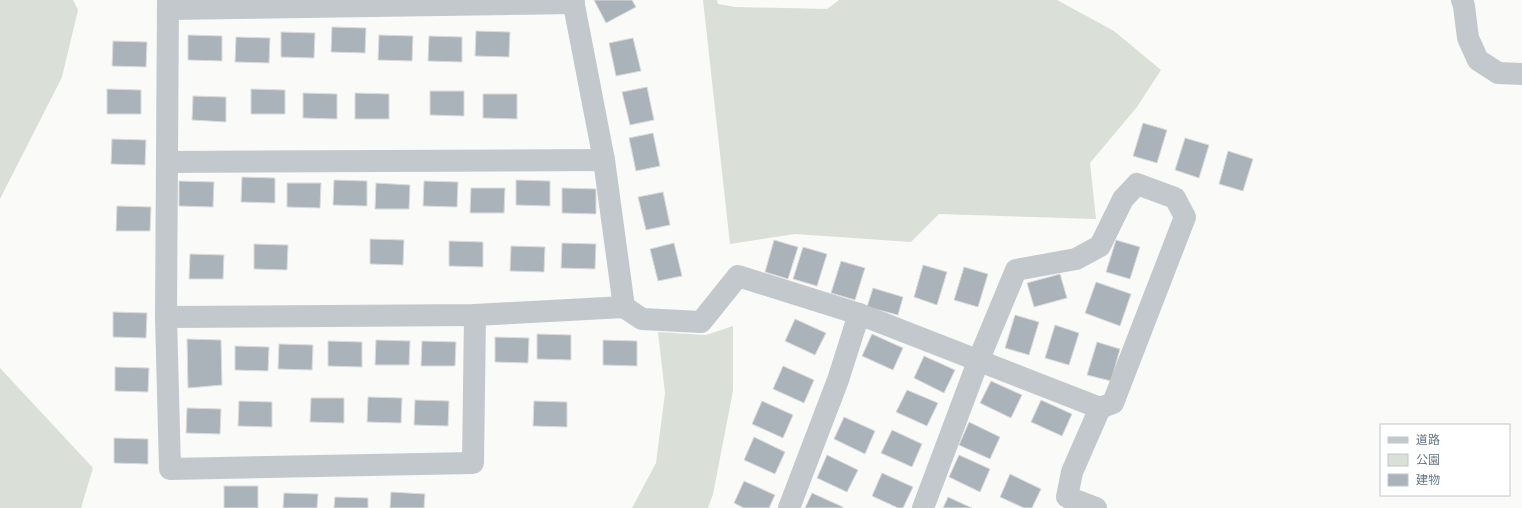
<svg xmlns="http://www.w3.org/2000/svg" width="1522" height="508" font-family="Karla,'Noto Sans JP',sans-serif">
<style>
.green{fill:#dadfd7}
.building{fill:#aab3b9;stroke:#dcdcda}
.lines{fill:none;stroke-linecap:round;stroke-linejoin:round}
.minor{stroke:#c3c8cc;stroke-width:22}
</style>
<rect width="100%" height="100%" fill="#fafaf8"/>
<!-- green -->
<g class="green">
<polygon points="0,0 73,0 78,10 62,77 0,199"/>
<polygon points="703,0 717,0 718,4 735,7 827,9 839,0 1057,0 1114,31 1161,70 1137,107 1090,163 1096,219 939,214 911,242 795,234 730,244"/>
<polygon points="733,326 733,391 713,494 708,508 632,508 656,463 665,393 658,332 706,335"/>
<polygon points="0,368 93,468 81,508 0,508"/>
</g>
<!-- building -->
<g class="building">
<polygon points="594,0 632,0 636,7 606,23"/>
<polygon points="332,27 366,28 365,53 331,52"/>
<polygon points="476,31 510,32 509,57 475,56"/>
<polygon points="281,32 315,33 314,58 281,57"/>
<polygon points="188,35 222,36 222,61 188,60"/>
<polygon points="379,35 413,36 412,61 378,60"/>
<polygon points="429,36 462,37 462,62 428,61"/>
<polygon points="236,37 270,38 269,63 235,62"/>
<polygon points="633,38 641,71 616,76 609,43"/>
<polygon points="113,41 147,42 146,67 112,66"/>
<polygon points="647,87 654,120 630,125 622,92"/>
<polygon points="107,89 141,90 141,114 107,114"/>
<polygon points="251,89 285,90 285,114 251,114"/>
<polygon points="430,91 464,91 464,116 430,115"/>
<polygon points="303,93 337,94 337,119 303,118"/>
<polygon points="355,93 389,94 389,119 355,119"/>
<polygon points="483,94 517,94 517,119 483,118"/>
<polygon points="193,96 226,97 226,122 192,120"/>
<polygon points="1143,123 1167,130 1157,163 1133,156"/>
<polygon points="653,133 660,166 636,171 629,138"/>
<polygon points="1185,138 1209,145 1199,178 1175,170"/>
<polygon points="112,139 146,140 145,165 111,164"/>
<polygon points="1228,151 1253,159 1243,191 1219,184"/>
<polygon points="242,177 275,178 275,203 241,202"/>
<polygon points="334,180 367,181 367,206 333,205"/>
<polygon points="516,180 550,181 550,206 516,205"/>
<polygon points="179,181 214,182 213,207 179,206"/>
<polygon points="424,181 458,182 457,207 423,206"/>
<polygon points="287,183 321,183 320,208 287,207"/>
<polygon points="376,183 410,185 409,209 375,209"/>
<polygon points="471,188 505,188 504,213 470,213"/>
<polygon points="562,188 596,189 596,214 562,213"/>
<polygon points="663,192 670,225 646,230 638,197"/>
<polygon points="117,206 151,207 150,231 116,231"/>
<polygon points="370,239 404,240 403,265 370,264"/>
<polygon points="774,240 798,247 788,279 765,272"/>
<polygon points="1116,240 1140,247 1130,279 1106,272"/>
<polygon points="449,241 483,242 483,267 449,266"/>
<polygon points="562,243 596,244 595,269 561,268"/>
<polygon points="674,243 682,276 658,281 650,249"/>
<polygon points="254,244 288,245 287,270 254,269"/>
<polygon points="511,246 545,247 544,272 510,271"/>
<polygon points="803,247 827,254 817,286 793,279"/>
<polygon points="190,254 224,255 223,279 189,279"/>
<polygon points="841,261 865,268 855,300 831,293"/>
<polygon points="923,265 947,272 937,305 914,297"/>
<polygon points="964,267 988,274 978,307 954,300"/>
<polygon points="1060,274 1067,298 1034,307 1027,283"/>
<polygon points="1096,282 1131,294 1120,326 1085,313"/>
<polygon points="873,288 903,297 898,315 867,307"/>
<polygon points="113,312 147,313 146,338 113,337"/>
<polygon points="1015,315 1039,322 1029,355 1005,348"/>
<polygon points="795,319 826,333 815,355 785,341"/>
<polygon points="1055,325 1079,333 1069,365 1045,358"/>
<polygon points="537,334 571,335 571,360 537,359"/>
<polygon points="872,334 903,348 893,370 862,356"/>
<polygon points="495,337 529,338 528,363 495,362"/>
<polygon points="187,339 221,340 222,385 188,388"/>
<polygon points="376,340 410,341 409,365 375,365"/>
<polygon points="603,340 637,341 637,366 603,365"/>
<polygon points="328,341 362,342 362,367 328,366"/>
<polygon points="422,341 456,342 455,366 421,366"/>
<polygon points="1097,342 1120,349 1111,381 1087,375"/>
<polygon points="279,344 313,345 312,370 278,369"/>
<polygon points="235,346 269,347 268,371 235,370"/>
<polygon points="924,356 955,370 944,393 914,378"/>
<polygon points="783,366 814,380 804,403 773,389"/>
<polygon points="115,367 149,368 148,392 115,391"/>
<polygon points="991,381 1022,395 1011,418 980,403"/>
<polygon points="907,390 938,403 927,426 896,412"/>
<polygon points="368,397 402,398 401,423 367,422"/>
<polygon points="311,398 344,398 344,423 310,422"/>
<polygon points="415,400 449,401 448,426 414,425"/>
<polygon points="1041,400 1072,414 1062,436 1031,422"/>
<polygon points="239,401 272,402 272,427 238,426"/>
<polygon points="534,401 567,402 567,427 533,426"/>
<polygon points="762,401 793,415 783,438 752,424"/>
<polygon points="187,408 221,409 220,434 186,433"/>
<polygon points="844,417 875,431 865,454 834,439"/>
<polygon points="969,422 1000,437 990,459 959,445"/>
<polygon points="892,430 922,444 912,467 881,453"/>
<polygon points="754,437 785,452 775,474 744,460"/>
<polygon points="114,438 148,439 148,464 114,463"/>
<polygon points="827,455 858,470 847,492 817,478"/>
<polygon points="959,455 990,469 980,492 949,477"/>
<polygon points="882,473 913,487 903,508 898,508 872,496"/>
<polygon points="1010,474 1041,489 1032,508 1024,508 1000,497"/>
<polygon points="744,481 775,495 769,508 744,508 734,503"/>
<rect x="224" y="486" width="34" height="22"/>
<polygon points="391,492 425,494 424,508 390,508"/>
<polygon points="284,493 318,494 317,508 283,508"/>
<polygon points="812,493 843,507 843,508 805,508"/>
<polygon points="335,497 368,498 368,508 334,508"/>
<polygon points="948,497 972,508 943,508"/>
</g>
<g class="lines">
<!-- minor -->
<g class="minor">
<polyline points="168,0 166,317 170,469 473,463 475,315"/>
<polyline points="1462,0 1464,6 1468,38 1478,60 1498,73 1522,74"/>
<polyline points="169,9 574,3"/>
<polyline points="168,162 604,160"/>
<polyline points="624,307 642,319 701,322 738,276 859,314"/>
<polyline points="166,317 475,315 624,307 604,160 573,0"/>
<polyline points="789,508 838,380 859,314 1100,408 1072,472 1067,497 1096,508"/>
<polyline points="923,508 979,359 1016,270 1076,259 1100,246 1123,199 1137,184 1175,198 1185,217 1113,403 1100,408"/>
</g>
</g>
<!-- legend -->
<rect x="1380" y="424" width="130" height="72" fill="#ffffff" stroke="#c1c8cd"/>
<rect x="1388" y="437" width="20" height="6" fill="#c3c8cc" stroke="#c1c8cd"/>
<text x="1416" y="444" font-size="12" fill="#657683">道路</text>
<rect x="1388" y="454" width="20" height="12" fill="#dadfd7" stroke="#c1c8cd"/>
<text x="1416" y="464" font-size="12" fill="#657683">公園</text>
<rect x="1388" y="474" width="20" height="12" fill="#aab3b9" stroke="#c1c8cd"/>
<text x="1416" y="484" font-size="12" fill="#657683">建物</text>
</svg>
